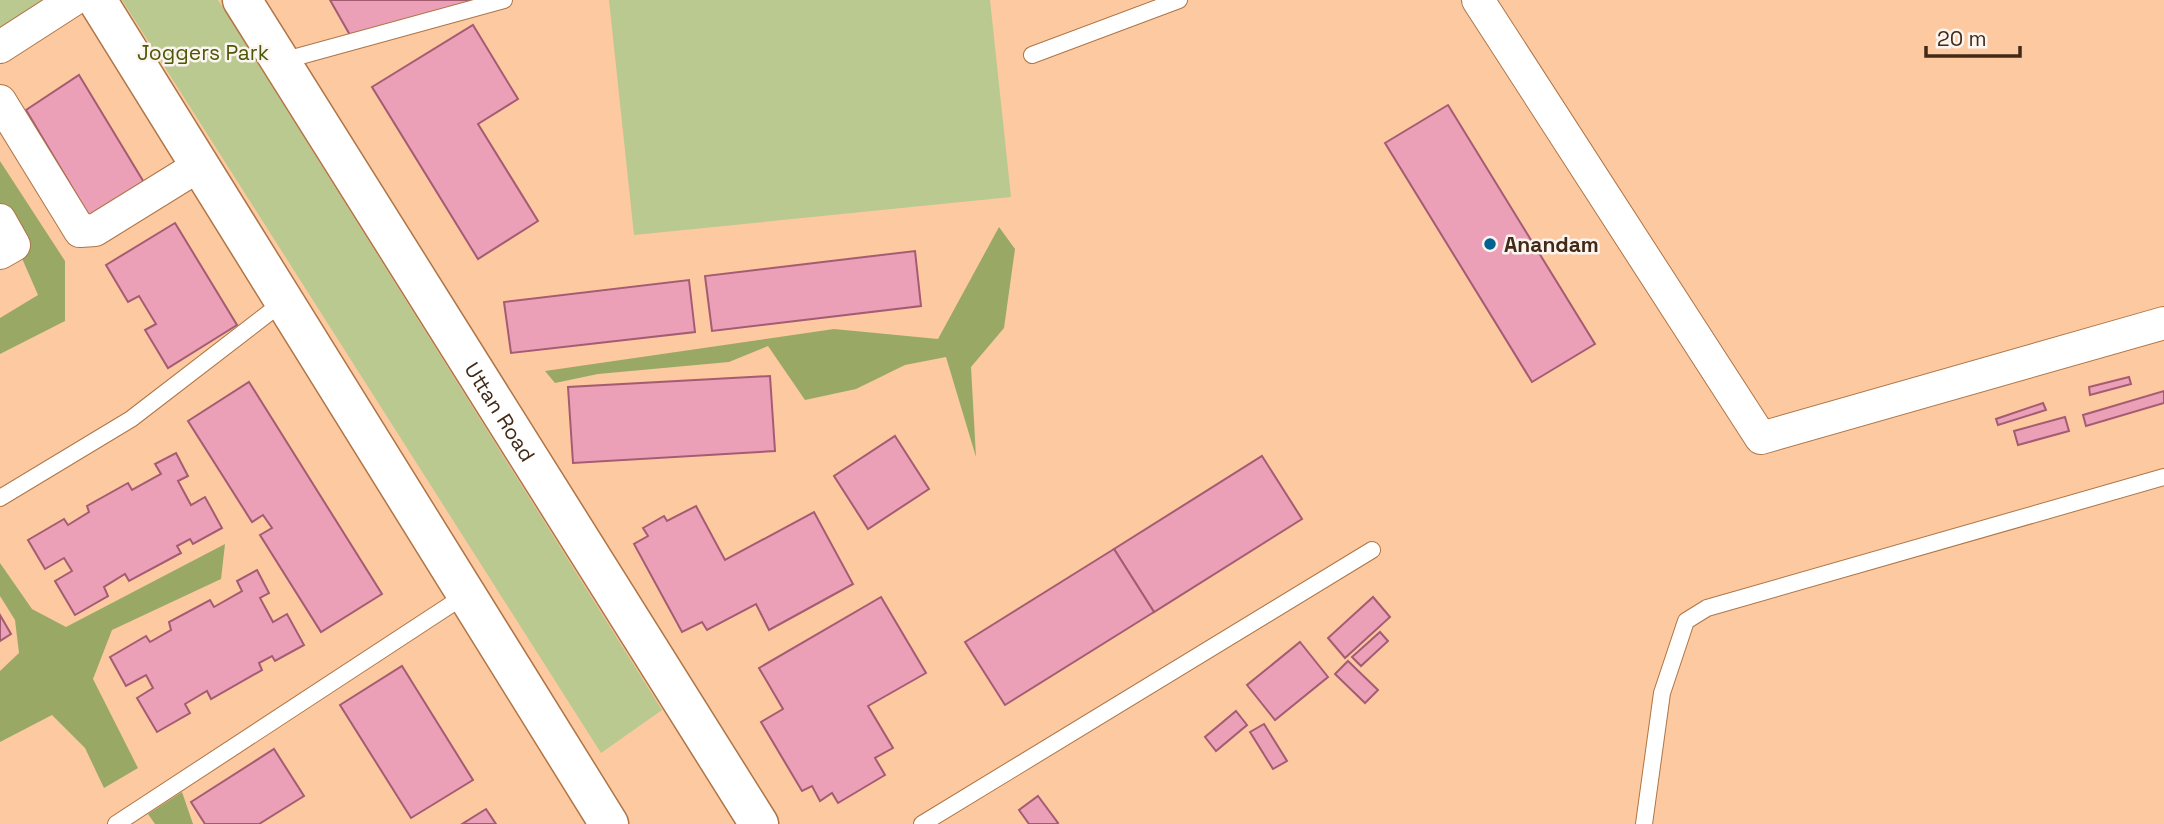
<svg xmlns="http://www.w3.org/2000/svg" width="2164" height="824" font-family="'Space Grotesk',sans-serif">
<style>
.green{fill:#bac990}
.forest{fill:#99a965}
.building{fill:#eba0b7;stroke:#a45c73;stroke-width:2}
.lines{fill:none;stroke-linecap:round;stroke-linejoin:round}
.service-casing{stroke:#af7545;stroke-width:18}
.minor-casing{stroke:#af7545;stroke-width:34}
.secondary-casing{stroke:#af7545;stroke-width:41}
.service{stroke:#fff;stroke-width:16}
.minor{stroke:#fff;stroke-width:32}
.secondary{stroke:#fff;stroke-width:38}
.poi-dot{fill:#026392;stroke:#fbf4ef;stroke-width:2.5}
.labels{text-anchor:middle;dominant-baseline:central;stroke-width:5;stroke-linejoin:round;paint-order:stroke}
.park-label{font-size:21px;fill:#4b5807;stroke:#fbf4ef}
.poi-label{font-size:21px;font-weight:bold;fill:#422a16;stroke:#fbf4ef;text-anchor:start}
.street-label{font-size:21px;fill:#422a16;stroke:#fbf4ef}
</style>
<rect width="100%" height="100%" fill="#fcc9a1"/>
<!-- green -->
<g class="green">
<polygon points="0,0 47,0 0,47"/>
<polygon points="122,0 218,0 662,710 601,753"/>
<polygon points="609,0 990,0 1011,197 634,235"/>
</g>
<!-- forest -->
<g class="forest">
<polygon points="0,161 65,261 65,321 0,354 0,318 38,295 0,208"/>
<polygon points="999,227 1015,249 1004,328 971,367 976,457 946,357 905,365 856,389 805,400 768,346 729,362 598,374 555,383 545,371 834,329 938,339"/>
<polygon points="225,544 221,579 112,630 93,679 138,768 104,788 85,748 52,715 0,742 0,671 19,653 15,620 0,596 0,563 32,609 66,627"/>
<polygon points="182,792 193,824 155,824 148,814"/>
</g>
<!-- building -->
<g class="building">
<polygon points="330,0 477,0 350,35"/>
<polygon points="473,25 518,99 478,124 538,221 478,259 372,87"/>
<polygon points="79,75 148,189 94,224 26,110"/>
<polygon points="1448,105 1595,344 1532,382 1385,143"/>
<polygon points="175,223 237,325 168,368 145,330 156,324 139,296 128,302 106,265"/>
<polygon points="915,251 921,306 712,331 705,276"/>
<polygon points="689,280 695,332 511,353 504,302"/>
<polygon points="770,376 775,451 573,463 568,387"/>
<polygon points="2129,377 2131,384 2090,395 2089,387"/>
<polygon points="249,382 382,594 321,632 260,535 272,528 263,515 252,522 188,421"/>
<polygon points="2164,391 2164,403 2086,426 2083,415"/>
<polygon points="2043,403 2046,410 1998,425 1996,419"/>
<polygon points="2065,417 2069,431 2018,445 2014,431"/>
<polygon points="895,436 929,489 868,529 834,476"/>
<polygon points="176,453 188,476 178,481 191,505 205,497 222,528 193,544 190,539 177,546 181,553 129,581 125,574 104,587 108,596 75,615 55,581 72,571 64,558 45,569 28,540 64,519 68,525 89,512 87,506 128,483 132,490 161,474 155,464"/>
<polygon points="1262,456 1302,519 1154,612 1114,549"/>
<polygon points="696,506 725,560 814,512 853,584 769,630 756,604 707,630 702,622 682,632 634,544 648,536 643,528 664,516 667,521"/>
<polygon points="1114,549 1154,612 1005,705 965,642"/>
<polygon points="257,570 269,593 260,598 273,622 287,614 304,645 275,661 272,656 259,663 262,670 211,699 207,691 185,704 190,713 157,732 137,698 153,688 146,675 126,686 110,657 146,636 150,642 171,630 169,622 210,600 214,607 242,591 237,581"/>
<polygon points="881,597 926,673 868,706 893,748 875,758 885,775 838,803 832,793 820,801 812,786 802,791 761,722 783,709 759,668"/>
<polygon points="1373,597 1390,617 1345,658 1328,638"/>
<polygon points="0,615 11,634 0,641"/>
<polygon points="1380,632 1388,641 1361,666 1352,657"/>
<polygon points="1300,642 1328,677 1275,720 1247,685"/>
<polygon points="1348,661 1378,690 1365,703 1335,674"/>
<polygon points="402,666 473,780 411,818 340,705"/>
<polygon points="1236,711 1247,725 1216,751 1205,737"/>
<polygon points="1264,724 1287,761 1273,769 1250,732"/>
<polygon points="274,749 304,796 259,824 205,824 191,802"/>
<polygon points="1038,796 1058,823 1056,824 1029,824 1019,810"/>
<polygon points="486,809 496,824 462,824"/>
</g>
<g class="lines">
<!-- service casing -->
<g class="service-casing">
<g id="service">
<polyline points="1032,55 1179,0"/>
<polyline points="282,61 504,0"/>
<polyline points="0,498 131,419 283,302"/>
<polyline points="116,824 467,594"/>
<polyline points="922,824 1372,550"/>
<polyline points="1644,824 1662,693 1686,621 1707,608 2164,477"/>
</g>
</g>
<!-- minor casing -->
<g class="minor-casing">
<g id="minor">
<polyline points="1478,0 1761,438 2164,323"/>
<polyline points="0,47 73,0"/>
<polyline points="0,101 80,231 95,230 200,165"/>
<polyline points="0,220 14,245 0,253"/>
</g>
</g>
<!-- secondary casing -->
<g class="secondary-casing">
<g id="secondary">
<polyline points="97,0 609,824"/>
<path id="s1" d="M242 0 759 824"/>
</g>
</g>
<!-- service -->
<use href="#service" class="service"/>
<!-- minor -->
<use href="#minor" class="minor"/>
<!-- secondary -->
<use href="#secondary" class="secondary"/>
</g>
<!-- markers -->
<circle class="poi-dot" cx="1490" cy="244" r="7"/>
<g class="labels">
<!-- park labels -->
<g class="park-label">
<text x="203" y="52">Joggers Park</text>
</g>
<!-- poi labels -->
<g class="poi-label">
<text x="1504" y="244">Anandam</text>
</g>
<!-- street labels -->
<g class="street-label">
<text stroke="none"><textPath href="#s1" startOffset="486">Uttan Road</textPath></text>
</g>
</g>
<!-- scale -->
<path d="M1926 46v10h94v-10" fill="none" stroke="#422a16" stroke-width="3.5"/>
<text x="1937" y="46" font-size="21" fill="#422a16" stroke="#fbf4ef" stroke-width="5" paint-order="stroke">20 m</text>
</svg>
